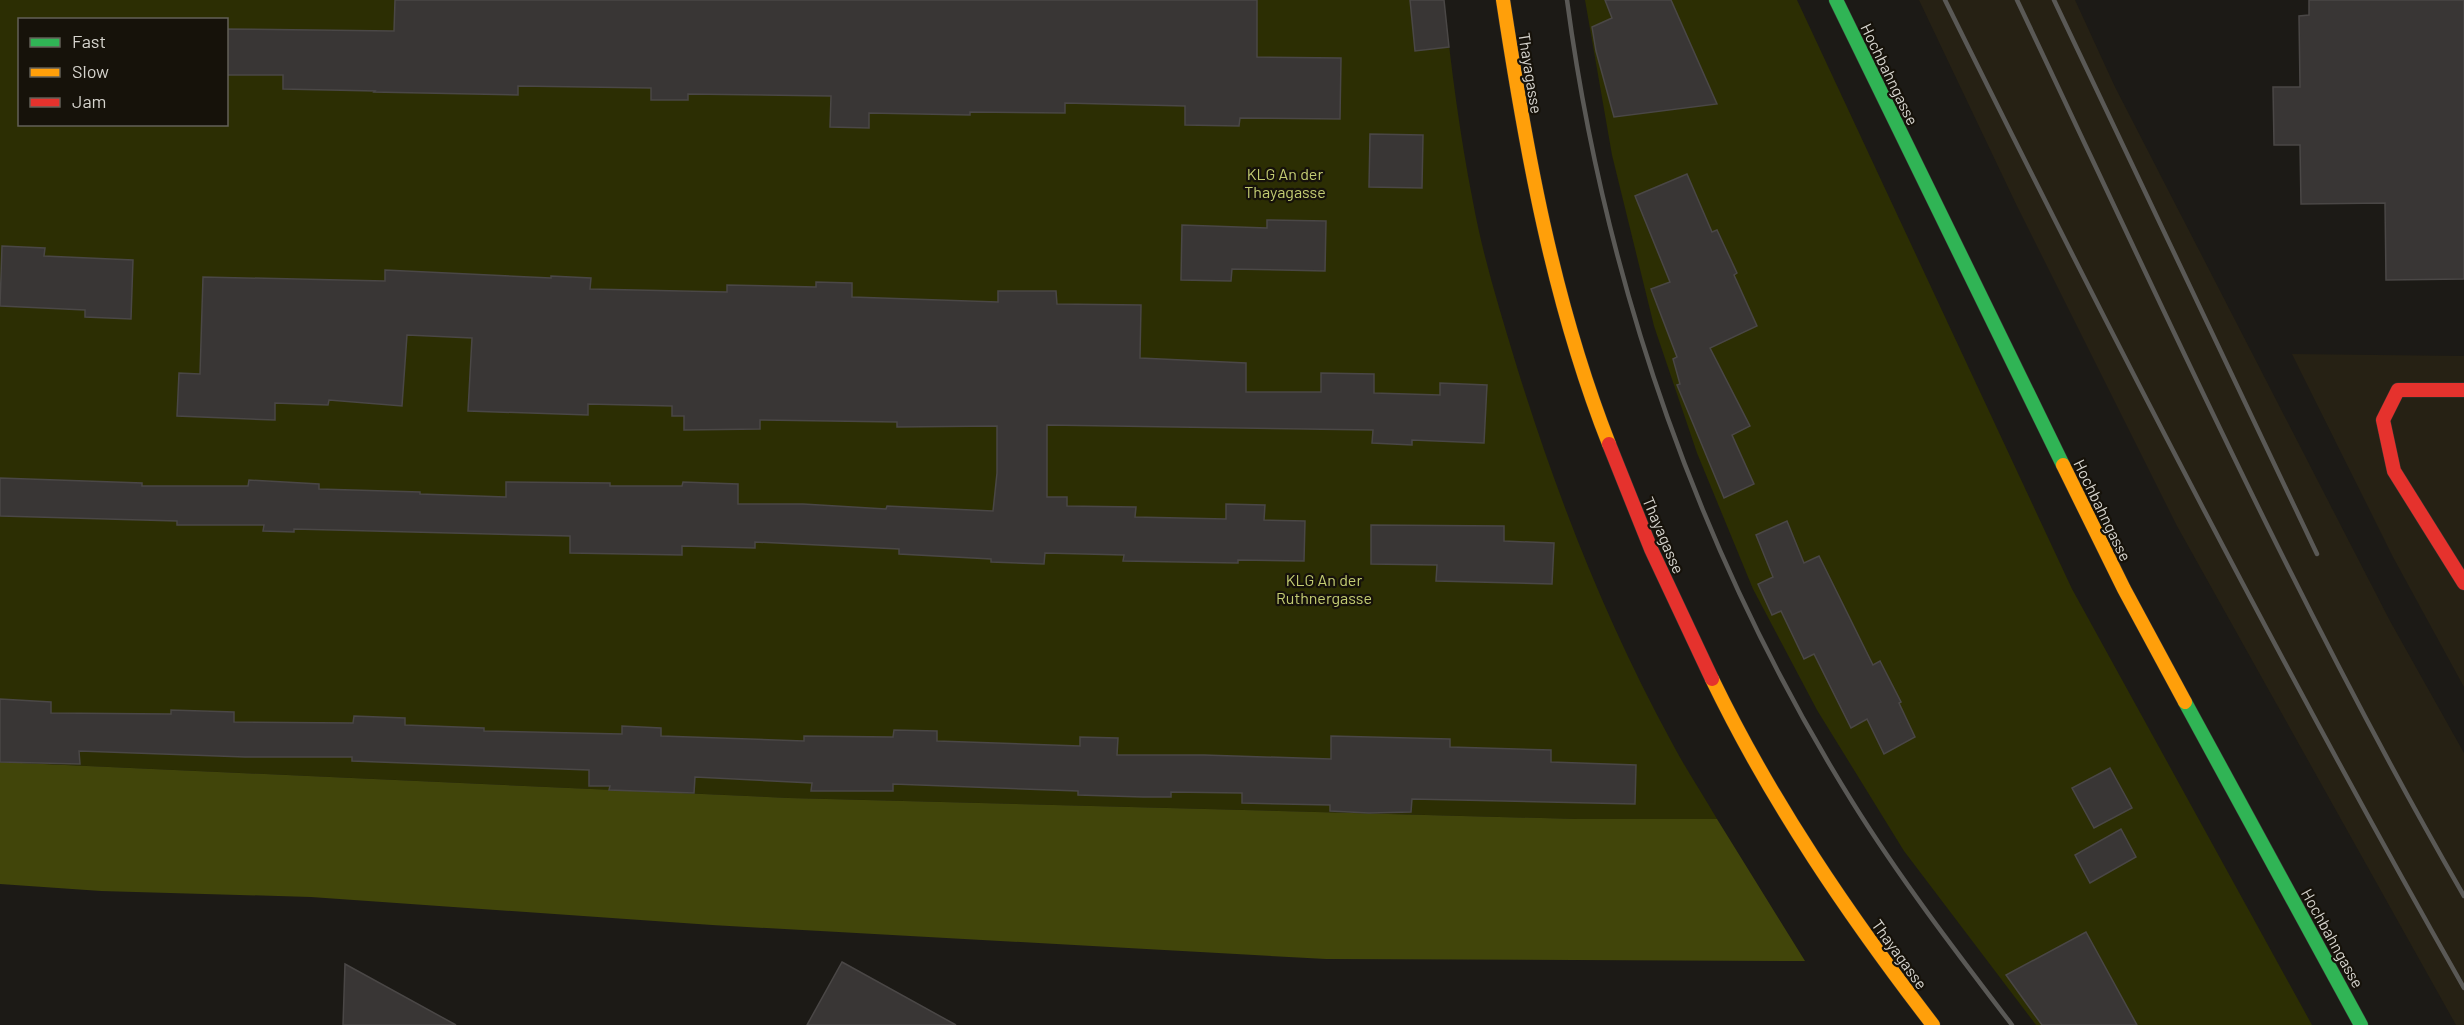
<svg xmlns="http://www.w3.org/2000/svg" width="2464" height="1025" font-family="Barlow,sans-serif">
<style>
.built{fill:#262114}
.green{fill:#2c2e03;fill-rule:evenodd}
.forest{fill:#41450a}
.building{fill:#393635;stroke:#4a4746;stroke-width:1.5}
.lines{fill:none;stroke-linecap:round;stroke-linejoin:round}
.fast-casing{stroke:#383633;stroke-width:15}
.slow-casing{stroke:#383633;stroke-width:15}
.jam-casing{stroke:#383633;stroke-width:15}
.fast{stroke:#30b455;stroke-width:14}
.slow{stroke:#ff9f0a;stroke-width:14}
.jam{stroke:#e5322d;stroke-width:14}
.rail{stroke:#5a5956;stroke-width:4.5}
.labels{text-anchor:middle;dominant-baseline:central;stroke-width:4.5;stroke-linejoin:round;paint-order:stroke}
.street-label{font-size:16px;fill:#d6d4ce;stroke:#16120a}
.park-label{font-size:16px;fill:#c4cd73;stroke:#16120a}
</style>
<rect width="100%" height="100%" fill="#1c1a16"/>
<!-- built -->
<g class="built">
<polygon points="1919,0 2075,0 2115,87 2390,621 2464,753 2464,1025 2456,1025 2177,526 2016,204"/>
<polygon points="2292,354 2464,356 2464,687 2393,557"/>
</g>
<!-- green -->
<g class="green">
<path d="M0 0H1444C1451 67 1460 136 1473 202 1483 257 1500 311 1516 364 1556 494 1606 622 1671 741 1685 768 1702 793 1717 819H1577L789 798 0 762ZM20 20H226V124H20Z"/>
<polygon points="1585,0 1797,0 2072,589 2312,1025 2036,1025 1904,851 1817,710 1753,589 1697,453 1654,326 1612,155"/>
</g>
<!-- forest -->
<polygon class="forest" points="0,762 789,798 1577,819 1717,819 1805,961 1326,959 712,925 311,897 101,891 0,884"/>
<!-- building -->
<g class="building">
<polygon points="395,0 1257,0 1257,57 1341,58 1340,119 1240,118 1239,126 1185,125 1185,106 1065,103 1065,113 970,112 970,115 869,113 869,128 830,127 831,96 688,94 688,100 651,100 651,88 518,86 518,95 374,92 375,91 283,89 283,75 226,75 226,29 394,31"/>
<polygon points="1410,0 1444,0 1449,47 1415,51"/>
<polygon points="1605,0 1671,0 1717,104 1614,117 1596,51 1592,27 1612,18"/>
<polygon points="2309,0 2464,0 2464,279 2386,280 2385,203 2301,204 2300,145 2274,145 2273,87 2300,87 2299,16 2309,15"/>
<polygon points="1370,134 1423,135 1422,188 1369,187"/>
<polygon points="1687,174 1712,232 1717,230 1737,273 1734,275 1757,326 1710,348 1750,426 1732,435 1754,484 1724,498 1677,385 1680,384 1673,359 1677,357 1651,289 1670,282 1635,196"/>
<polygon points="1267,220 1326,221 1325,271 1232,269 1231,281 1181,280 1182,225 1267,228"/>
<polygon points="2,246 45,248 44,256 133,260 131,319 85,317 85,310 0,306"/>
<polygon points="385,270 551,278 551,276 591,278 590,289 727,292 727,285 816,287 816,282 852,283 852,297 998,302 998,291 1056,291 1057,304 1141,305 1140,358 1246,363 1246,392 1321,392 1321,373 1374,374 1374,393 1440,395 1440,383 1487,385 1484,443 1412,440 1412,445 1372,443 1373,430 1047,425 1047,497 1067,497 1067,506 1136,507 1135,517 1226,519 1226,504 1265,505 1264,520 1305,521 1304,561 1238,560 1238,563 1123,561 1124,555 1045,553 1044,564 991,562 991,559 899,554 899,549 755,542 755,548 682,546 682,555 570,553 570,536 294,529 294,532 263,531 264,525 177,525 177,521 0,516 0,478 142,483 142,486 248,486 249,480 319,484 319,489 420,492 420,494 506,497 506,482 610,483 610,486 682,486 683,482 738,484 738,504 803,504 886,509 887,506 993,511 997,473 997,426 897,427 897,422 760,420 760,429 684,430 684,416 672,416 672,406 588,404 588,415 468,411 472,338 407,335 402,406 329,400 328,405 275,403 275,420 177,416 179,373 200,374 203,277 385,281"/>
<polygon points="1787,521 1804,563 1819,556 1873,665 1880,661 1901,702 1899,703 1915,737 1884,754 1867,719 1851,728 1814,654 1804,659 1781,611 1772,615 1758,584 1773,577 1756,535"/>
<polygon points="1371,525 1504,526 1504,541 1554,543 1552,584 1436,581 1437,565 1371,564"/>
<polygon points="0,699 51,702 51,713 171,714 171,710 234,712 234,722 353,723 354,716 405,718 405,725 484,728 484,731 622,734 622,726 661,728 661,736 804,741 804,736 893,737 894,730 937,731 937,741 1080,746 1080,737 1118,738 1117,755 1204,755 1331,759 1331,736 1450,739 1450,747 1551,750 1551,762 1636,765 1635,804 1412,799 1411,812 1369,813 1330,811 1330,805 1242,803 1242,793 1171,792 1171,797 1143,797 1078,795 1078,791 893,784 893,791 811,791 812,783 695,777 694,793 609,790 610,786 589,786 589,770 352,761 352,757 245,757 79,751 80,764 0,762"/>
<polygon points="2110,768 2132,808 2094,828 2072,788"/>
<polygon points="2121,829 2136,857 2090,883 2075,855"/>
<polygon points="2086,932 2137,1025 2042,1025 2006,975"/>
<polygon points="842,962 956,1025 807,1025"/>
<polygon points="345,964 456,1025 343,1025"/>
</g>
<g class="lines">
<!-- fast casing -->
<g class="fast-casing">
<g id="fast">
<polyline points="1836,0 2063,465"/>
<polyline points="2185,702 2361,1025"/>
</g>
</g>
<!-- slow casing -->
<g class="slow-casing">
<g id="slow">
<path d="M1503 0C1526 150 1553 302 1609 444"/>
<polyline points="2063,465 2124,589 2185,702"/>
<path d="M1712 679C1772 803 1849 916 1933 1025"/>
</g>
</g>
<!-- jam casing -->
<g class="jam-casing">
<g id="jam">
<polyline points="2464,390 2398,390 2383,420 2394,471 2464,583"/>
<polyline points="1609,444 1651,549 1712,679"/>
</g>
</g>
<!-- fast -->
<use href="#fast" class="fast"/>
<!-- slow -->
<use href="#slow" class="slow"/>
<!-- jam -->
<use href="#jam" class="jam"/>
<!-- rail -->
<g class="rail">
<path d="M1567 0C1605 285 1701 559 1853 803 1901 880 1957 953 2012 1025"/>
<path d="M1945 0C2110 334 2280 664 2464 988"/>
<path d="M2017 0C2160 301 2297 607 2464 896"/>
<polyline points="2054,0 2317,554"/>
</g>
</g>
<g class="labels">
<!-- street labels -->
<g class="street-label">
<text transform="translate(1531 73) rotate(81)">Thayagasse</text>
<text transform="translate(1890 74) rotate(64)">Hochbahngasse</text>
<text transform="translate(2103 510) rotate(64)">Hochbahngasse</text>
<text transform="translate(1664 535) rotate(67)">Thayagasse</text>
<text transform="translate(2333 938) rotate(61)">Hochbahngasse</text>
<text transform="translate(1900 954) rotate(54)">Thayagasse</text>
</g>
<!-- park labels -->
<g class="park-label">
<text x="1285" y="173">KLG An der<tspan x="1285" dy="18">Thayagasse</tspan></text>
<text x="1324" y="579">KLG An der<tspan x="1324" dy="18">Ruthnergasse</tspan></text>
</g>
</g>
<!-- legend -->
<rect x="18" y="18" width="210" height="108" fill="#16120a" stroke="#636058" stroke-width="1.5"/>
<rect x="30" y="38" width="30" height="9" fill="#30b455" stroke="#636058" stroke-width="1.5"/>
<text x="72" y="48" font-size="18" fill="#d6d4ce">Fast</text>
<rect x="30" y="68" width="30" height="9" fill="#ff9f0a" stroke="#636058" stroke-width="1.5"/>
<text x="72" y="78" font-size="18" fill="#d6d4ce">Slow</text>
<rect x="30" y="98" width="30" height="9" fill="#e5322d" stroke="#636058" stroke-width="1.5"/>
<text x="72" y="108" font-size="18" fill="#d6d4ce">Jam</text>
</svg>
